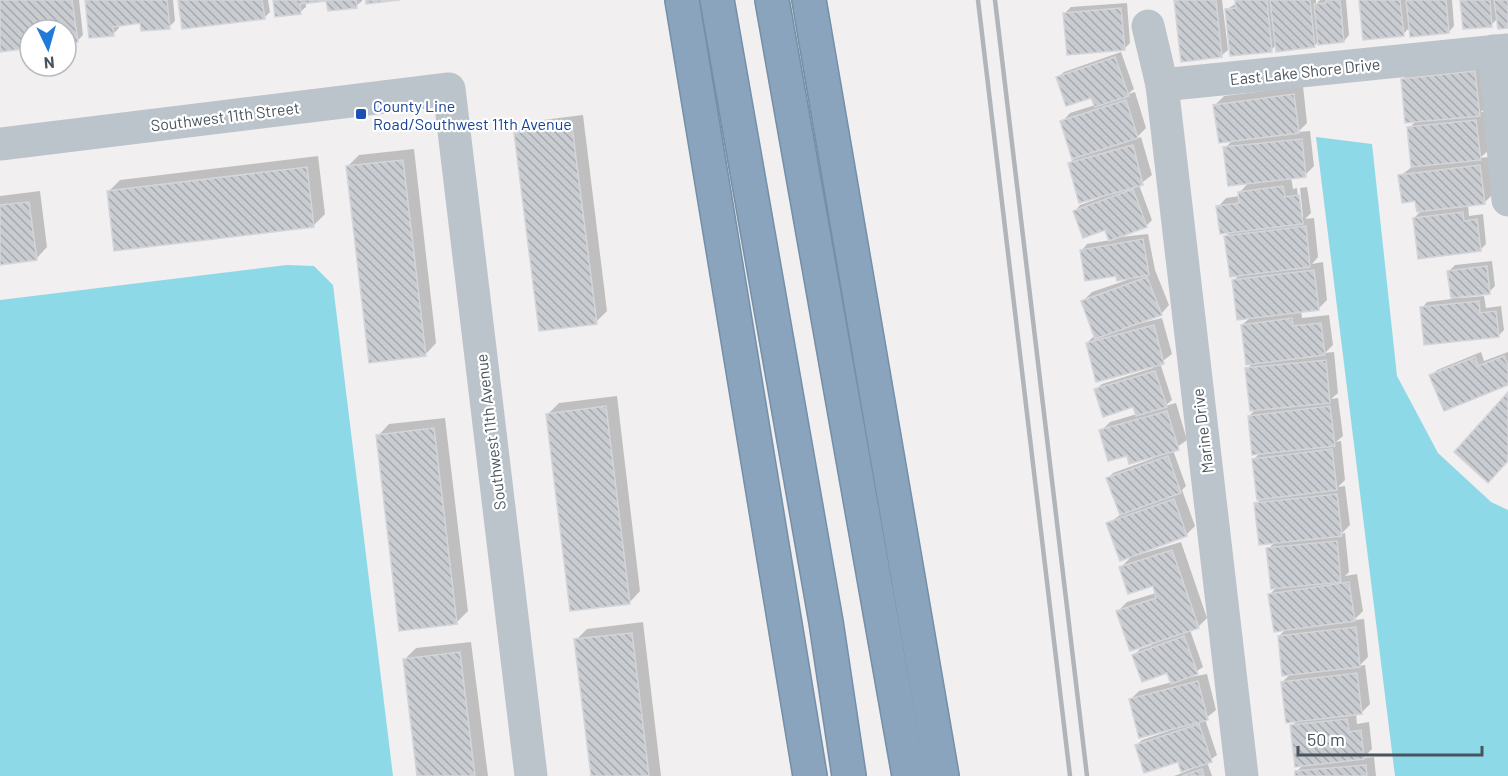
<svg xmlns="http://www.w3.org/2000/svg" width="1508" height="776" font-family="Barlow,sans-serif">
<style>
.water{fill:#8ed9e8}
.shadow{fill:#0003}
.building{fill:url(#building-back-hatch);stroke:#d3d5da;stroke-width:1.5}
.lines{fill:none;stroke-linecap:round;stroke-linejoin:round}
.highway-casing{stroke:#748fa7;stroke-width:36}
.minor{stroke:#bbc4cb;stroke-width:33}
.highway{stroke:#89a4bc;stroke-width:33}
.rail{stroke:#b1b5b9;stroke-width:4.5}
.transit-dot{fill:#1a4fb4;stroke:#fff;stroke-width:2}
.labels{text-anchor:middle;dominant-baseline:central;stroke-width:4.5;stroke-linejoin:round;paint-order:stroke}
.street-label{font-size:16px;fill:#48535c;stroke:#fff}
.transit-label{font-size:16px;fill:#164399;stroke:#fff;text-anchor:start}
</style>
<defs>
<pattern id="building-back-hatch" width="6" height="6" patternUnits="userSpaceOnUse" patternTransform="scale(1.5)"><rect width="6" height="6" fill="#c9ccd1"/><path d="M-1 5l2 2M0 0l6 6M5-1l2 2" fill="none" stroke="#a5a8ad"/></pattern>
</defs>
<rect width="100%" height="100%" fill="#f1efef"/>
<!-- water -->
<g class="water">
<polygon points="1316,137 1372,144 1397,376 1438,453 1491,502 1508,510 1508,776 1395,776"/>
<polygon points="287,265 314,266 333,285 393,776 0,776 0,300"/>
</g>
<!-- shadow -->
<g class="shadow">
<polygon points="0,0 79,0 83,35 77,41 66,42 66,30 30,30 30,47 0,51"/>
<polygon points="86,0 173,0 175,21 169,27 142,22 119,24 119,28 113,34"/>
<polygon points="180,0 268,0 270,12 264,18"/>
<polygon points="274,0 319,0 306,2 306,7 300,12"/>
<polygon points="328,0 362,0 362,1 356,6"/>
<polygon points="1176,0 1222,0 1228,50 1222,55"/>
<polygon points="1237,0 1316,0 1316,4 1320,0 1346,0 1349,35 1344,41 1319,41 1314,46 1276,45 1271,50 1227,9 1237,3"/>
<polygon points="1360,0 1452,0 1454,26 1449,32 1410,27 1403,34"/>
<polygon points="1462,0 1508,0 1508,27 1498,18 1491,25"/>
<polygon points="1127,3 1130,43 1124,49 1065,13 1071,7"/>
<polygon points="1121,52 1134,89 1128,94 1135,92 1146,128 1135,139 1141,137 1152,175 1139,185 1152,220 1146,226 1112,238 1148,234 1155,270 1169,305 1161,314 1142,320 1142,323 1162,318 1172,354 1160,363 1172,400 1165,406 1176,403 1187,440 1173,450 1186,486 1182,490 1195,526 1186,535 1108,524 1121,514 1107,479 1113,473 1154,458 1154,456 1128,454 1101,431 1110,422 1137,414 1134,405 1096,389 1102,384 1153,368 1153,366 1087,343 1095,335 1083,301 1092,292 1127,280 1082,250 1087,244 1111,240 1106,228 1075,211 1080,205 1100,198 1069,163 1074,159 1062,122 1070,113 1095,105 1092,96 1058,77 1064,72"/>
<polygon points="1483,63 1488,105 1481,112 1485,112 1489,150 1480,158 1489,157 1493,194 1484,203 1468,205 1469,216 1483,214 1486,244 1481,249 1414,218 1422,210 1400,176 1413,166 1409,128 1416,121 1403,79 1412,71"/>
<polygon points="1303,86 1307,123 1298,132 1310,131 1314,166 1305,175 1291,177 1293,189 1297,188 1300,217 1303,217 1300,188 1307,187 1311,213 1305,219 1314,218 1318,257 1312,264 1323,262 1327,300 1318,309 1301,311 1302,318 1329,315 1333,345 1325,353 1334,352 1338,393 1331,399 1338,398 1343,436 1336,442 1341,441 1345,480 1338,487 1345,486 1350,525 1341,534 1345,533 1349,572 1345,576 1357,574 1363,611 1354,620 1364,619 1368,657 1359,666 1365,665 1370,704 1361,713 1356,713 1357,724 1369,722 1372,749 1363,758 1374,757 1376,776 1297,776 1296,772 1303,765 1292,726 1298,720 1282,682 1292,673 1279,636 1286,629 1270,594 1277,587 1268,549 1275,542 1256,504 1262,497 1254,459 1261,452 1249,416 1257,408 1247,369 1253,363 1242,325 1251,317 1233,281 1240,274 1226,236 1231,232 1218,207 1226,198 1240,196 1239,193 1250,181 1225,148 1233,140 1215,105 1224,96"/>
<polygon points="583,115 607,311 596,322 516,133 527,122"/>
<polygon points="414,149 436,343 425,355 347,167 359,155"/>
<polygon points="318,156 325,214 313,226 109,191 120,180"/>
<polygon points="40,191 47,247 36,259 0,263 0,196"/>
<polygon points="1492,261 1495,286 1489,292 1460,296 1461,298 1484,296 1486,308 1501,306 1504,330 1498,336 1422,308 1427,302 1452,299 1449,271 1455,265"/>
<polygon points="1481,352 1484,361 1508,352 1508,384 1431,376 1437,370"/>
<polygon points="617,396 640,591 629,603 548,414 559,403"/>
<polygon points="445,418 468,611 456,623 378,436 389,424"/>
<polygon points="1181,542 1207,618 1198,627 1190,630 1203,667 1191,675 1191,677 1207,674 1216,710 1205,719 1217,755 1207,762 1212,776 1174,776 1190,770 1189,768 1179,760 1137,745 1142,740 1169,731 1131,699 1139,691 1172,682 1168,671 1134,655 1140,649 1152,645 1151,642 1118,611 1127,602 1156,593 1154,584 1121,567 1131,557"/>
<polygon points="643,622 661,776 592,776 576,640 587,629"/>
<polygon points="471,642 488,776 418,776 404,660 416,648"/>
</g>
<!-- building -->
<g class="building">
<polygon points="0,0 72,0 78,42 66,44 66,30 30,30 30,48 0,52"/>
<polygon points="85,0 167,0 170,29 141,31 140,23 113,27 114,36 89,38"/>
<polygon points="178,0 262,0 265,19 182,29"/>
<polygon points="273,0 356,0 357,8 328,11 326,1 300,4 301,14 275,17"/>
<polygon points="366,0 400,0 366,4"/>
<polygon points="1174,0 1216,0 1222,57 1181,62"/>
<polygon points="1235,0 1267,0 1272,52 1230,56 1225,9 1236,8"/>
<polygon points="1270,0 1310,0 1315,47 1276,52"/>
<polygon points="1326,0 1340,0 1344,42 1318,45 1314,4 1326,3"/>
<polygon points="1359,0 1400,0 1404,36 1363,40"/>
<polygon points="1406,0 1446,0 1449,33 1410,37"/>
<polygon points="1460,0 1490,0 1492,27 1463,29"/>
<polygon points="1494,0 1508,0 1508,28 1498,29"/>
<polygon points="1121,8 1125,50 1067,55 1063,13"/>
<polygon points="1115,57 1129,96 1095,107 1091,98 1066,106 1056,77"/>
<polygon points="1475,71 1480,116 1405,123 1401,79"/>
<polygon points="1294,94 1299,133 1219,143 1213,105"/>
<polygon points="1126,100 1138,138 1072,159 1060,121"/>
<polygon points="1476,120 1481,160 1411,167 1407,127"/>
<polygon points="572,126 597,324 539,331 514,133"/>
<polygon points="1302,139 1306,177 1228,186 1223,147"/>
<polygon points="1133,145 1143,185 1079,203 1068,163"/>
<polygon points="403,160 426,356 369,363 346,166"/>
<polygon points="1480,165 1485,204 1417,212 1415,201 1402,203 1398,175"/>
<polygon points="307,167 314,227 114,251 107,191"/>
<polygon points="1283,186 1285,197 1299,195 1303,224 1220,234 1216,206 1239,203 1238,192"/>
<polygon points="1133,189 1147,227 1109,241 1105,230 1083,238 1073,211"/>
<polygon points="29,202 37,260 0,265 0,205"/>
<polygon points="1463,212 1464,221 1477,219 1481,251 1418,259 1413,218"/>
<polygon points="1306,226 1310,267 1230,277 1224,236"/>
<polygon points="1143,239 1149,275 1117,281 1116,276 1085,281 1080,250"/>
<polygon points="1487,266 1490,294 1451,298 1447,271"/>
<polygon points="1314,270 1319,310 1237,320 1232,280"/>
<polygon points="1147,277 1162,315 1095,339 1081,301"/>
<polygon points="1479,301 1480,313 1496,311 1499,337 1424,345 1420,307"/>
<polygon points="1292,318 1293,326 1321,323 1325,355 1246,365 1241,325"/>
<polygon points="1154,325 1164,364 1096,382 1086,343"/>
<polygon points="1504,356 1508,366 1508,385 1444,411 1429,375 1475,357 1478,366"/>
<polygon points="1326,360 1330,403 1250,411 1245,368"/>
<polygon points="1155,371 1167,407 1136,416 1133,407 1103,417 1094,389"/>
<polygon points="1508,392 1508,461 1488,483 1454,452"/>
<polygon points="606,406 630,604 570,611 546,414"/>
<polygon points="1330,406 1335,446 1252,455 1248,416"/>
<polygon points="1167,411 1179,450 1129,464 1127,456 1108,461 1099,430"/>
<polygon points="434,428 457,624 399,631 376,435"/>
<polygon points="1332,449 1337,490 1257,500 1252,459"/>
<polygon points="1168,456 1181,493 1120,515 1106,478"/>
<polygon points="1337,494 1342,536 1259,545 1254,503"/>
<polygon points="1174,499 1187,536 1120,561 1106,523"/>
<polygon points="1337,541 1341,582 1271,589 1266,548"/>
<polygon points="1172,550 1199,628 1130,651 1116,611 1156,598 1153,586 1128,594 1119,567"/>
<polygon points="1349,582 1355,621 1274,632 1268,594"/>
<polygon points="1356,627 1360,667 1282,676 1278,636"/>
<polygon points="632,633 649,776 591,776 574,639"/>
<polygon points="1184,636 1198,674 1171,684 1167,673 1142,682 1132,655"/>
<polygon points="460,652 475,776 417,776 403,659"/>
<polygon points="1357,673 1362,714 1286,723 1281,682"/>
<polygon points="1198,681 1208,720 1139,738 1129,699"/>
<polygon points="1347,719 1349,732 1361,730 1364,759 1295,767 1290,725"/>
<polygon points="1199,724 1212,762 1181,772 1178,762 1144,773 1135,745"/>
<polygon points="1366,765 1367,776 1295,776 1295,771"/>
<polygon points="1202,769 1204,776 1182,776"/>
</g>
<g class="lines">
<!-- highway casing -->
<g class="highway-casing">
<g id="highway">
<polyline points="682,0 810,776"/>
<polyline points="717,0 826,622 849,776"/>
<polyline points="772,0 909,776"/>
<polyline points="809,0 942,776"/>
</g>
</g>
<!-- minor -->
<g class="minor">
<polyline points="1148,26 1162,85 1508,50"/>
<polyline points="1494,51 1508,200"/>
<polyline points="1162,85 1242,776"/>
<polyline points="0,144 449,89 531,776"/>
</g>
<!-- highway -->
<use href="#highway" class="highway"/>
<!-- rail -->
<g class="rail">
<polyline points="978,0 1070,776"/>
<polyline points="995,0 1087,776"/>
</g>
</g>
<!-- markers -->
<rect class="transit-dot" x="355" y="108" width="12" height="12" rx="3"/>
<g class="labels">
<!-- street labels -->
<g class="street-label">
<text transform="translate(1305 71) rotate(-6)">East Lake Shore Drive</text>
<text transform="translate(225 116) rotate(-7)">Southwest 11th Street</text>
<text transform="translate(1202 431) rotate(-97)">Marine Drive</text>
<text transform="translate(490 432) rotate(-97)">Southwest 11th Avenue</text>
</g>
<!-- transit labels -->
<g class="transit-label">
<text x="373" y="105">County Line<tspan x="373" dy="18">Road/Southwest 11th Avenue</tspan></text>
</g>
</g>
<!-- north arrow -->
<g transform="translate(48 48) rotate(175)"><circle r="28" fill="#ffffff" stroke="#b6babe" stroke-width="1.5"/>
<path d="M0-4.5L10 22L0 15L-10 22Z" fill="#2179d9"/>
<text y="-9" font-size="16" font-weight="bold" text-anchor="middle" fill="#48535c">N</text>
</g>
<!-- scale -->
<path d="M1298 746v9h184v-9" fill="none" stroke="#48535c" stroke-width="3"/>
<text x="1307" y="746" font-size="18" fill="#48535c" stroke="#ffffff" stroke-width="4.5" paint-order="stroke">50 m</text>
</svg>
